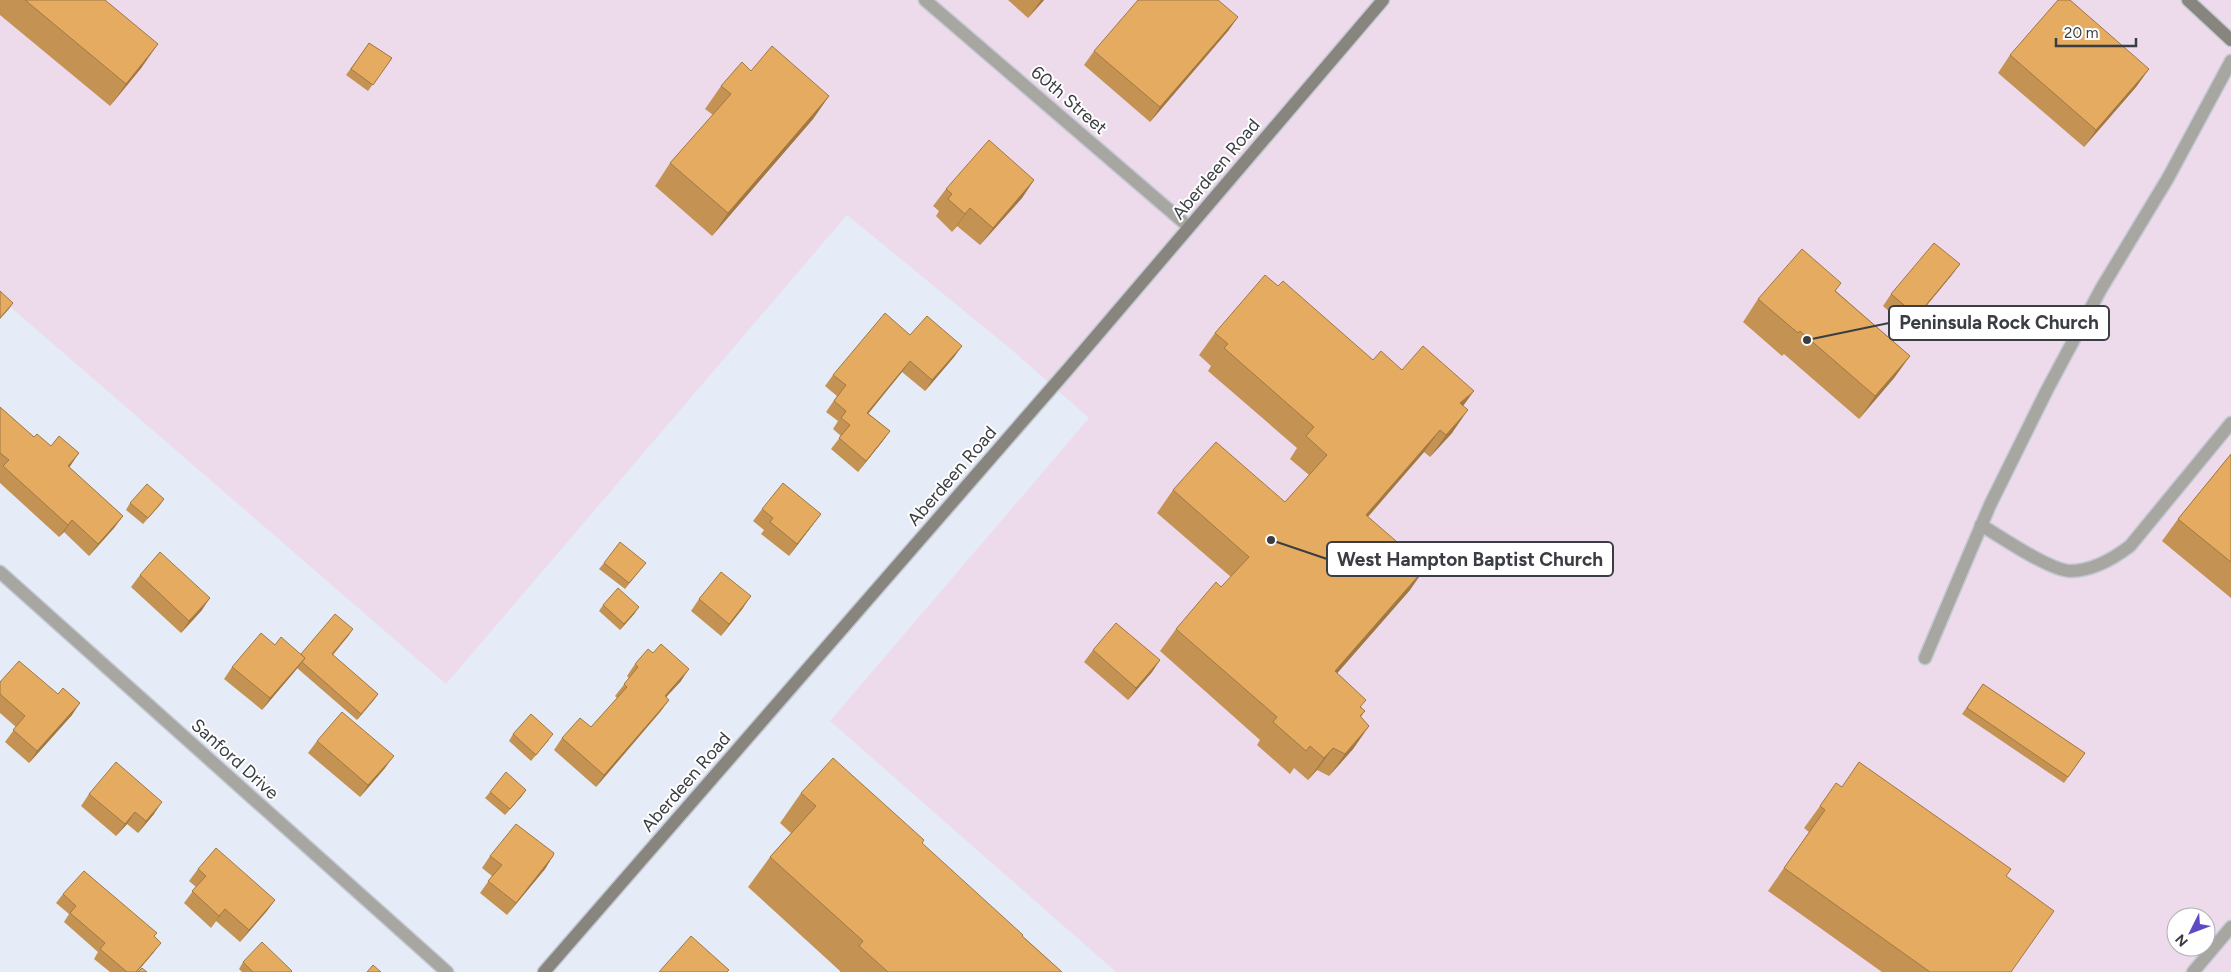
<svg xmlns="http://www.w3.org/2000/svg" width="2231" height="972" font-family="Figtree,sans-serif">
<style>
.industrial{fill:#eddbec;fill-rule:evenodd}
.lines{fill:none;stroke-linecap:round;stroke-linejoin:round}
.lane-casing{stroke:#c3c9d3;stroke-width:15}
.street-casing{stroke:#c3c9d3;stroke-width:15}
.secondary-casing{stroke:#c3c9d3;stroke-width:15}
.lane{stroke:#a8a6a1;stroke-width:12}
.street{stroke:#a8a6a1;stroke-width:12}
.secondary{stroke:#88857e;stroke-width:12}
.wall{fill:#c49353}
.shaded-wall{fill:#a07844}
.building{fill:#e4ab61;stroke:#a07844}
.labels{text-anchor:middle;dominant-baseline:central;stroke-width:4;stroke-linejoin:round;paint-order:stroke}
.street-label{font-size:18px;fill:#3a3d41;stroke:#fff}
.leader{fill:none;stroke:#3a3d41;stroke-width:2}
.callout-dot{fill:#3a3d41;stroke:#fff;stroke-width:2}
.callout{fill:#fff;stroke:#3a3d41;stroke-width:2}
.callout-label{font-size:19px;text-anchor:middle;font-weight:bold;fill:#3a3d41}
</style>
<rect width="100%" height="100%" fill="#e5ecf7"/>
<!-- industrial -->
<path class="industrial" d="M0 0H2231V972H1116L830 721 1089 418 1013 351 847 215 446 684 0 298ZM2176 917H2206V947H2176Z"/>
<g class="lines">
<!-- lane casing -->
<g class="lane-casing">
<g id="lane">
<path d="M1981 525C2001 537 2049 570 2070 571 2093 571 2113 559 2130 546L2231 423"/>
<polyline points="1925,658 1990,505 2047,390 2101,289 2168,178 2231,61"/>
</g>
</g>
<!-- street casing -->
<g class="street-casing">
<g id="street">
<polyline points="925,0 1189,227"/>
<polyline points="0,572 447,972"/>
<polyline points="2193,972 2231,927"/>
</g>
</g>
<!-- secondary casing -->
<g class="secondary-casing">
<g id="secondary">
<polyline points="2188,0 2231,40"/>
<polyline points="544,972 1069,368 1383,0"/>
</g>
</g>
<!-- lane -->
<use href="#lane" class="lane"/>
<!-- street -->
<use href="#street" class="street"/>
<!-- secondary -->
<use href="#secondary" class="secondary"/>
</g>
<!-- wall -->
<g class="wall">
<polygon points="0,0 105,0 142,67 110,106 0,15"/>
<polygon points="1008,0 1044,0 1028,18"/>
<polygon points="1238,17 1228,31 1150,122 1084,65 1094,51"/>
<polygon points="369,43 392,58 368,91 346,75"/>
<polygon points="2010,55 2149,69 2136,87 2084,147 1998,73"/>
<polygon points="751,71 829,96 813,119 712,236 655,186 670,163 713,115 705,109 721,86"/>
<polygon points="1034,180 1022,198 980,245 957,226 952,232 936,216 939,211 933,206 946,189"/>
<polygon points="1960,264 1951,276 1908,328 1883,306 1891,294"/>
<polygon points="1278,286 1373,360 1402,370 1463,406 1452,433 1430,457 1424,452 1368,517 1410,590 1337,673 1361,707 1365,711 1361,717 1369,726 1353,749 1329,776 1317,770 1308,780 1294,768 1290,774 1257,745 1260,740 1160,651 1176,629 1221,587 1231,577 1157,513 1173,490 1285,502 1309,475 1290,459 1297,448 1208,371 1211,366 1199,355 1215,333"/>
<polygon points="1836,291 1910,356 1894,378 1859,419 1784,354 1782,356 1743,322 1758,299"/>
<polygon points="910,335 962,346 954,357 925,391 902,372 868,413 890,431 882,442 858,472 831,449 841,436 833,429 838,421 826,412 837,396 825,386 833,375"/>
<polygon points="0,407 34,437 71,465 69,467 123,516 114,528 89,556 64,532 59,537 0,483"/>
<polygon points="2231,454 2231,598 2162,541 2178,519"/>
<polygon points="164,499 143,524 126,510 130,503"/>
<polygon points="762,509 821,514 789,556 761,534 764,530 753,521"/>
<polygon points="604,563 646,563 625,589 599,569"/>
<polygon points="140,575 202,610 181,633 131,587"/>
<polygon points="699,599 743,608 721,636 691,611"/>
<polygon points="603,605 635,613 620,630 599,611"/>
<polygon points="349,635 333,655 378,694 357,720 297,668 262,710 224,679 232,667 275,645 301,654"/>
<polygon points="1093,650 1160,660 1152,672 1128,700 1084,662"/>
<polygon points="635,664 681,681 666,697 669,700 660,712 596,787 554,750 562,738 591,727 617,698 615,696 629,678 627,676"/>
<polygon points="0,682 58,694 72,715 29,763 5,742 16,727 0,713"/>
<polygon points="1983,684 2085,753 2064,783 1962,714"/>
<polygon points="513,734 549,740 531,761 509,741"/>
<polygon points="317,741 385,768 360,797 308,753"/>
<polygon points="1842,787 2006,876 2011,972 1882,972 1768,891 1809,832 1804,828 1820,806"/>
<polygon points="526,790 505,815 485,798 490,792"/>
<polygon points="801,793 922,844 1062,972 840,972 840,971 748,887 770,857 791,833 780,823"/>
<polygon points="89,794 154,814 138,833 127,824 116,836 81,806"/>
<polygon points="490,856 553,856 545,869 507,915 480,893 492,876 482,868"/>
<polygon points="198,869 275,900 266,912 240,942 216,921 211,928 184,903 196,887 189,881"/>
<polygon points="63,894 154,936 154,952 137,972 110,972 94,959 98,952 64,922 69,914 56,903"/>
<polygon points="243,962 291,972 242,972 239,969"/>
</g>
<!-- shaded-wall -->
<g class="shaded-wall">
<polygon points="1041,0 1044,0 1028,18"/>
<polygon points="1238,17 1228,31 1150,122 1160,107"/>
<polygon points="158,44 142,67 110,106 126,84"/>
<polygon points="2149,69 2136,87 2084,147 2096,130"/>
<polygon points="829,96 813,119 712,236 728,213"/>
<polygon points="1034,180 1022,198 980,245 993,228"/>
<polygon points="970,208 957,226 952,232 965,214"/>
<polygon points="1960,264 1951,276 1908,328 1917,316"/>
<polygon points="13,303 9,309 0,319 0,318"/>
<polygon points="962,346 954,357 925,391 932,380"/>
<polygon points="1910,356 1894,378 1859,419 1875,396"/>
<polygon points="910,361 902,372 860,424 867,413"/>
<polygon points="1474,391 1458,413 1460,403"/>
<polygon points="1468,410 1452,433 1430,457 1446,435"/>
<polygon points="1440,430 1424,452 1350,537 1366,515"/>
<polygon points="890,431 882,442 858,472 866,461"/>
<polygon points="79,453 71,465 59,478 68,466"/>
<polygon points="164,499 160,505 143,524 148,518"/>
<polygon points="821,514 812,526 789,556 797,544"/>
<polygon points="123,516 114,528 89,556 98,544"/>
<polygon points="72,520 64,532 59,537 68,525"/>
<polygon points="1426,567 1410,590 1319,694 1335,671"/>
<polygon points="751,596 743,608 721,636 729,624"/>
<polygon points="210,598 202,610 181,633 189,621"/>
<polygon points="639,607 635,613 620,630 624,624"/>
<polygon points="353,629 349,635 328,660 332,654"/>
<polygon points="305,658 296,670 262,710 270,698"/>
<polygon points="1160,660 1152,672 1128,700 1136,688"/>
<polygon points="689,669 681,681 656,708 665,696"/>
<polygon points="378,694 374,700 357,720 361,714"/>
<polygon points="669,700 660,712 596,787 604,775"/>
<polygon points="80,703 72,715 29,763 37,751"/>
<polygon points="1369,726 1353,749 1329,776 1345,754"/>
<polygon points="1333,748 1317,770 1308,780 1324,758"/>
<polygon points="394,756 385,768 360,797 368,785"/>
<polygon points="526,790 522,796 505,815 510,809"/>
<polygon points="162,802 154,814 138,833 146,821"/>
<polygon points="135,812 127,824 116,836 125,824"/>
<polygon points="553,856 545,869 507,915 516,903"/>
<polygon points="275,900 266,912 240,942 249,930"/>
<polygon points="225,909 216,921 211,928 219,916"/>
<polygon points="161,943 154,952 137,972 136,972"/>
</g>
<!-- building -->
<g class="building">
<polygon points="25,0 105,0 158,44 126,84"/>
<polygon points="1138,0 1218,0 1238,17 1160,107 1094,51"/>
<polygon points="2058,0 2070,0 2149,69 2096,130 2010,55"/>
<polygon points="369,43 392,58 373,85 351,69"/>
<polygon points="772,46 829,96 728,213 670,163 731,94 721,86 742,62 751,71"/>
<polygon points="989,140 1034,180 993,228 970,208 965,214 948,199 952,194 946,189"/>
<polygon points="1934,243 1960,264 1917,316 1891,294"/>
<polygon points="1802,249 1841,283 1835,291 1910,356 1875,396 1800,331 1798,333 1758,299"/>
<polygon points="1265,275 1278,286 1283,281 1373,360 1381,351 1402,370 1423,346 1474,391 1460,403 1468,410 1446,435 1440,430 1366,515 1426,567 1335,671 1366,700 1360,707 1365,711 1360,716 1369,726 1345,754 1333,748 1324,758 1310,746 1306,751 1273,722 1277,717 1176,629 1216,582 1221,587 1249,557 1173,490 1216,442 1285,502 1327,455 1306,436 1314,427 1224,348 1228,344 1215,333"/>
<polygon points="0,291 13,303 0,318"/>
<polygon points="885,313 910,335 927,316 962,346 932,380 910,361 867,413 890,431 866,461 839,438 850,425 841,418 846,411 834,401 846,385 833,375"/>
<polygon points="0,407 34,437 37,434 51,446 59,436 79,453 68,466 123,516 98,544 72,520 68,525 3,466 9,460 0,453"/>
<polygon points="2231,454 2231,562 2178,519"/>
<polygon points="783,483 821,514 797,544 770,522 773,518 762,509"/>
<polygon points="147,484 164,499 148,518 130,503"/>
<polygon points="620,542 646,563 629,583 604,563"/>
<polygon points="160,552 210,598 189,621 140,575"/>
<polygon points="721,572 751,596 729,624 699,599"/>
<polygon points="618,588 639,607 624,624 603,605"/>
<polygon points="335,614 353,629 332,654 378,694 361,714 302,662 305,658 301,654"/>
<polygon points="1116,623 1160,660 1136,688 1093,650"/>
<polygon points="261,633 275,645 281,637 305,658 270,698 232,667"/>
<polygon points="661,644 689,669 665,696 669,700 604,775 562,738 580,718 591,727 627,687 624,684 638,667 635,664 648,649 653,653"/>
<polygon points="19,661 58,694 63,688 80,703 37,751 13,730 25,716 0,694 0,682"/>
<polygon points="1983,684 2085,753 2068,777 1967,708"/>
<polygon points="342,712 394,756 368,785 317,741"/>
<polygon points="531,714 553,734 536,755 513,734"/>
<polygon points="833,758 924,840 922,843 1023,935 1022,936 1062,972 888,972 859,946 863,941 770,857 816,806 801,793"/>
<polygon points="116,762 162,802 146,821 135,812 125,824 89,794"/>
<polygon points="1859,762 2011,869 2006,876 2054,911 2011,972 1930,972 1784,868 1825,810 1820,806 1836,783 1842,787"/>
<polygon points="506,772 526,790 510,809 490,792"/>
<polygon points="516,824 554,853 553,856 516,903 488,881 502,865 490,856"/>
<polygon points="216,848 275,900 249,930 225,909 219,916 192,891 206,876 198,869"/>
<polygon points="84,871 157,933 154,936 161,943 136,972 127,972 100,949 105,943 70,913 76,906 63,894"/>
<polygon points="691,936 729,970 727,972 659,972"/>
<polygon points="262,942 292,971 291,972 253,972 243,962"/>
<polygon points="373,965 381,972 367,972"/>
<polygon points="142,968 147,972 138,972"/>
</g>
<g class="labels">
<!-- street labels -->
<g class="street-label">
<text transform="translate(1069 100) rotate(41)">60th Street</text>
<text transform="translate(1216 169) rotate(-50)">Aberdeen Road</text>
<text transform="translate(952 476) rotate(-49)">Aberdeen Road</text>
<text transform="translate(235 759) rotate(42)">Sanford Drive</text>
<text transform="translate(686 782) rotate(-49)">Aberdeen Road</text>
</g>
</g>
<!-- callouts -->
<path class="leader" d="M1807 340L1889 323M1271 540L1327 559"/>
<g class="callout-dot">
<circle cx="1807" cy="340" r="5"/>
<circle cx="1271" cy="540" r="5"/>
</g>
<g class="callout">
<rect x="1889" y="306" width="220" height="34" rx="5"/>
<rect x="1327" y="542" width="286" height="34" rx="5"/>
</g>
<g class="callout-label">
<text x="1999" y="329">Peninsula Rock Church</text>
<text x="1470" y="566">West Hampton Baptist Church</text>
</g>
<!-- north arrow -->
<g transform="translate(2191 932) rotate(228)"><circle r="24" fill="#ffffff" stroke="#b0b1b3"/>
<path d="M0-4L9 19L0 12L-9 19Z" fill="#5e4ac2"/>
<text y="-8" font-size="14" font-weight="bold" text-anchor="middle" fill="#3a3d41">N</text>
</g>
<!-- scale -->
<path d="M2056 38v8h80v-8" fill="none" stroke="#3a3d41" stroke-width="2.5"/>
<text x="2064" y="38" font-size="15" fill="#3a3d41" stroke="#ffffff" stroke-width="4" paint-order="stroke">20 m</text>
</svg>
